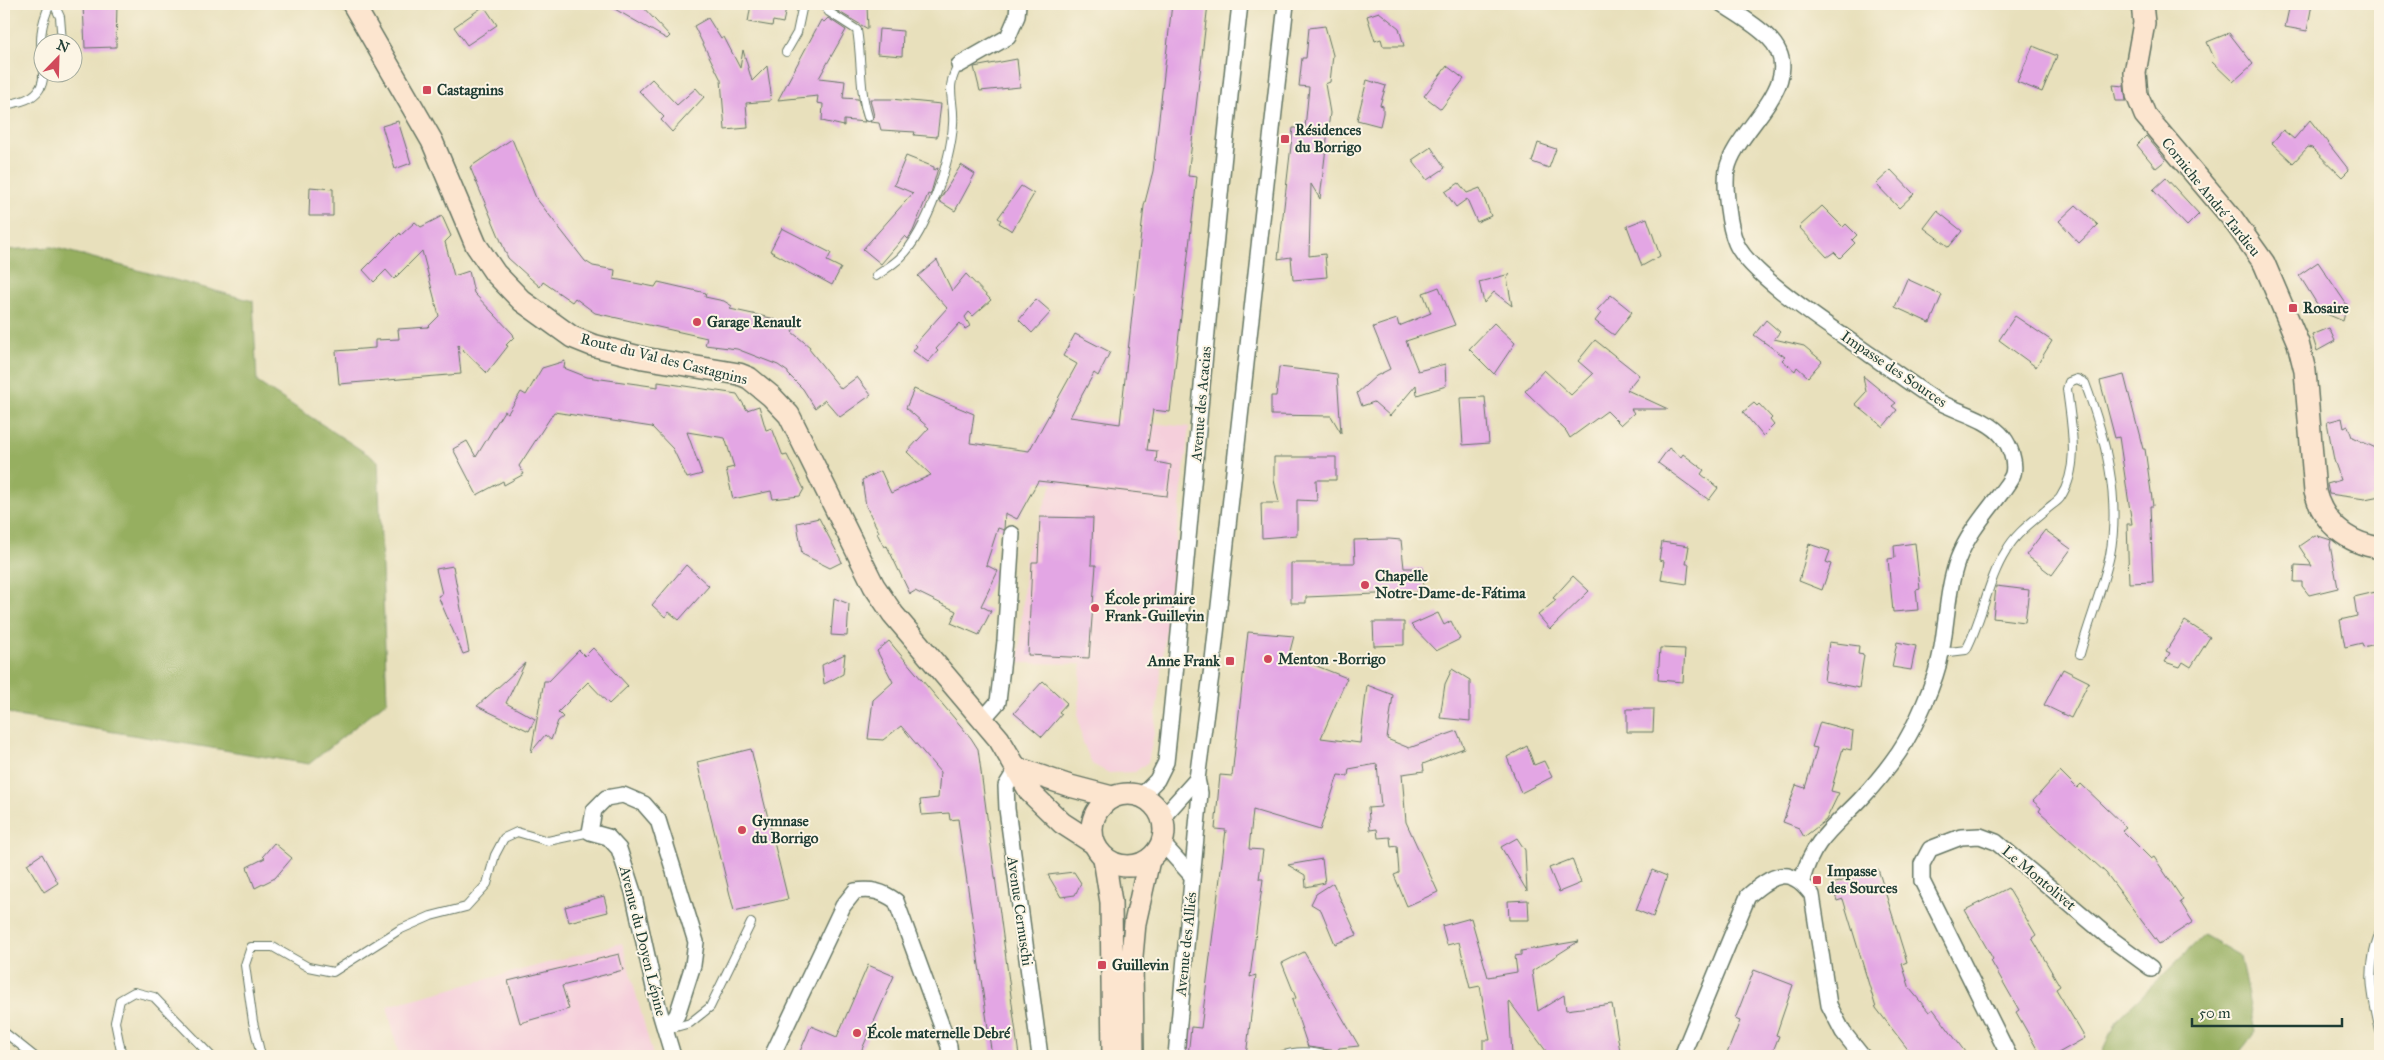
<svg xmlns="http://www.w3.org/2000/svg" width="2384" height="1060" font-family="'IM FELL Great Primer',serif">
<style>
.built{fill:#f5cfdb}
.forest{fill:#96af60;stroke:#5a764a}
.building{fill:#e3a6e4}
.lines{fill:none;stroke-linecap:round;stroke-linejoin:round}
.lane-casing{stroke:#657664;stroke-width:10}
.street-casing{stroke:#657664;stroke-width:18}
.secondary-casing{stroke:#657664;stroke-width:24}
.lane{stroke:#fff;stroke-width:8}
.street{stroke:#fff;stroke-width:15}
.secondary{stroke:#fce5cf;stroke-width:21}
.poi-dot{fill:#d1495b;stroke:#fcf5e5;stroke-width:2}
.labels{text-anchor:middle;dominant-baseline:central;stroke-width:4;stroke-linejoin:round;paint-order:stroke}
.poi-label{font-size:15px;font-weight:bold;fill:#1f3d34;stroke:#fcf5e5;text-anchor:start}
.street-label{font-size:15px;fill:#1f3d34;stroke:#fcf5e5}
</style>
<rect width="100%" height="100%" fill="#fcf5e5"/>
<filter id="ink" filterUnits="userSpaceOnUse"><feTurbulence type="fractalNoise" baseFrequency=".02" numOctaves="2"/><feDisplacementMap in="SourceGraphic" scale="10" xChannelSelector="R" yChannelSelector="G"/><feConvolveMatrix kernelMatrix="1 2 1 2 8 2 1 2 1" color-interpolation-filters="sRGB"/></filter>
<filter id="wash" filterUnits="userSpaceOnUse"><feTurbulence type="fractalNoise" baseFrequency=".0096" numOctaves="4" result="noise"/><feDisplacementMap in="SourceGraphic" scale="20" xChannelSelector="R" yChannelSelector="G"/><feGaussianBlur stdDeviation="1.12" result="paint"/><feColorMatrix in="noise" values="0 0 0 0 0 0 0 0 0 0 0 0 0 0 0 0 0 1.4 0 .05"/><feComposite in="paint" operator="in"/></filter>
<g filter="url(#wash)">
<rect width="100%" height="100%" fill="#e8e0bc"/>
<!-- built -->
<g class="built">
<polygon points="1078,416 1189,427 1154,733 1148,762 1135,772 1109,773 1092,764 1082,740 1078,716 1081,664 1019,663 1026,553"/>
<polygon points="622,943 653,1056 399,1056 387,1006"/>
</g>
<!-- forest -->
<g class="forest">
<polygon points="52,247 253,301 257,382 378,461 387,701 309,764 17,716 4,711 4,250"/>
<polygon points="2204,935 2240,956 2255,1032 2237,1056 2100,1056 2116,1021"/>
</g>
<g id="blocks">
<!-- building -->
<g class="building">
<polygon points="93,4 117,4 116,47 85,48 83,5"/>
<polygon points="606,4 640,4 670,36 667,39"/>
<polygon points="751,4 787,4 783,23 773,21 772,26 748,22"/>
<polygon points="831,4 867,5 868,29 834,9 836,7"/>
<polygon points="1172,4 1208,4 1188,176 1197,177 1170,412 1153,410 1147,450 1157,451 1156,462 1171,465 1167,496 1038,481 1017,519 1005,513 1004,530 998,528 986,565 998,571 981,606 991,611 979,635 951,623 956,611 915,591 910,594 887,546 884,547 877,533 879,532 866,506 862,480 881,471 891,493 931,475 907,452 929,428 906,408 914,389 974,414 970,443 1029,451 1077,364 1063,356 1075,334 1110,352 1098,376 1094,373 1070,417 1120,424 1144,206 1153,171"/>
<polygon points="2290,4 2312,4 2307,31 2285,27"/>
<polygon points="484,6 497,25 467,45 454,27"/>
<polygon points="1379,12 1399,28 1404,46 1383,46 1381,39 1375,41 1367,16"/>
<polygon points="708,18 721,39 724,37 740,68 743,50 752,81 767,66 771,93 770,101 746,103 748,128 725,130 721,80 694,26"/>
<polygon points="828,18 846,30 819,78 845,81 843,98 858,99 865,122 844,120 844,126 822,121 823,104 817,103 818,96 778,100 821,20 824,22"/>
<polygon points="1325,26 1333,55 1330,82 1325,84 1330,113 1320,199 1311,184 1309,256 1325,254 1327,277 1293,280 1291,257 1278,259 1293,128 1305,128 1309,87 1299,86 1302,58 1306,58 1309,28"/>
<polygon points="879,29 903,31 902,56 877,54"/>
<polygon points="2229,33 2253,64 2233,82 2211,61 2214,58 2207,42"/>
<polygon points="2033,46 2057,56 2042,92 2017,82"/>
<polygon points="1017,59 1020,87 980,91 974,67"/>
<polygon points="1447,66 1464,79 1441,109 1424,96"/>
<polygon points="652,79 677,105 696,88 704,97 672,132 661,120 664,117 639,91"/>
<polygon points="1367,80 1386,86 1380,105 1383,106 1383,113 1380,126 1357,120"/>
<polygon points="2113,85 2124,86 2126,101 2116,101"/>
<polygon points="870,99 891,99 941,104 937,137 914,135 915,132 881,130 879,123 870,122 874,116"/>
<polygon points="2310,120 2349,170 2342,177 2312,148 2308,147 2293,163 2272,143 2283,130 2294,139"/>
<polygon points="398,121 411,163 395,169 382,126"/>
<polygon points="2146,136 2166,160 2156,168 2137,145"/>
<polygon points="512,139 536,198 585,261 593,266 615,270 614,279 655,287 658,282 706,293 705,297 724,301 732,306 730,309 771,318 794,328 792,332 810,347 809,349 841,389 857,377 871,395 840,417 825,400 815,408 803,389 788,374 788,372 778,365 737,349 705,345 707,338 595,313 575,298 572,302 543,282 540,287 508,258 470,167"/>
<polygon points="1538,143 1556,149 1549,168 1532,162"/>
<polygon points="1431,147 1445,168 1427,180 1412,160"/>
<polygon points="906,156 934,167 934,170 938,168 931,193 930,195 928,194 913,231 908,239 905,236 881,264 863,249 913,193 894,185"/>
<polygon points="961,165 975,174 955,211 939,201"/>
<polygon points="1891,170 1914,194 1899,208 1876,184"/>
<polygon points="2166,178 2199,214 2187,226 2153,190"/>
<polygon points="1459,183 1467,193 1480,188 1491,216 1477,222 1467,199 1456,207 1445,192"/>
<polygon points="1021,186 1034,194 1012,231 999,223 1001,220 998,218"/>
<polygon points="310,187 333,189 333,216 309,216"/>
<polygon points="2076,205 2098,225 2079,243 2059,221"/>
<polygon points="1822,206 1843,227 1846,224 1857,235 1852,240 1855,243 1840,258 1834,252 1827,257 1799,227"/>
<polygon points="1937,211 1962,231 1949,247 1924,228"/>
<polygon points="442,216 451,236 445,242 454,276 469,271 474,293 513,334 514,337 506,345 508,346 487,373 458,345 461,374 339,384 336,351 375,348 375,340 399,339 398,329 428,327 439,316 422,251 394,279 386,270 374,282 363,270 400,233 401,235 415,222 421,227"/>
<polygon points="1647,218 1660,256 1642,266 1627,226"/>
<polygon points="782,228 831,253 827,261 841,268 832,285 770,251"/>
<polygon points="937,260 952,291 966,274 991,300 973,316 969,312 965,317 970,326 965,329 960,323 936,349 938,351 928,362 913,351 917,346 915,344 947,308 918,276"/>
<polygon points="2318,262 2347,305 2343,321 2322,312 2299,275"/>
<polygon points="1510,274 1507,278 1512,306 1494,292 1484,303 1479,282"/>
<polygon points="1907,279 1942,295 1930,323 1895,307"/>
<polygon points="1439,287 1455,325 1406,341 1418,371 1445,364 1446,386 1417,395 1416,385 1390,416 1374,402 1362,406 1357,393 1376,376 1390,369 1373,327 1397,319 1399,326 1431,313 1423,293"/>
<polygon points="1611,295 1632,312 1614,335 1595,321 1601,313 1597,310"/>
<polygon points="1036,299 1051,312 1032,333 1019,320"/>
<polygon points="2015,316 2052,341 2036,367 1999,340"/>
<polygon points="1766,320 1780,332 1774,339 1804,346 1822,361 1808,377 1797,367 1795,371 1782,360 1785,357 1754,335"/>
<polygon points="1494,323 1515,343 1494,374 1469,349"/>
<polygon points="2329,328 2335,341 2317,351 2312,335"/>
<polygon points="1595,340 1639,375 1627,390 1668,409 1631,409 1634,413 1621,425 1607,411 1570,438 1566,431 1525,391 1544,370 1571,395 1593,374 1578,361"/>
<polygon points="565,361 564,368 587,377 658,387 658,382 737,394 747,410 759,406 766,430 772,428 783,456 787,455 804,489 800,496 773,499 771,491 733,499 726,469 734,467 725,438 687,432 702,474 687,478 673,449 652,427 554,412 519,466 524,474 504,485 503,481 477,495 453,449 467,441 476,457 504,411 508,413 521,392 526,395 542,368"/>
<polygon points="1279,367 1337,374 1341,433 1331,416 1271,415 1271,396 1276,396"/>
<polygon points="2124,375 2143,449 2145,449 2153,506 2150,506 2153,582 2129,583 2127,524 2132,524 2119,437 2115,438 2100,381"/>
<polygon points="1863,376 1896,403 1892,406 1897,410 1883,427 1855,404 1866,392"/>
<polygon points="1485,397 1489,443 1463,445 1460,398"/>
<polygon points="1754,403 1757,406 1759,404 1772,418 1770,420 1774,425 1763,436 1743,412"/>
<polygon points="2342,418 2344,428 2348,426 2352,437 2380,450 2380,496 2365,499 2329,494 2327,484 2341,480 2334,460 2327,422"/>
<polygon points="1669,448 1681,457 1683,454 1704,470 1701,474 1718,488 1709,500 1658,463"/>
<polygon points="1274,457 1336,457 1336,480 1316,480 1317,501 1297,500 1297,535 1262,538 1261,503 1279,503 1274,480"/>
<polygon points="1040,517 1093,518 1091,565 1096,565 1089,658 1028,655 1032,562 1038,562"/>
<polygon points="819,518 842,562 830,568 802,554 797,523"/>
<polygon points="2045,530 2071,549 2052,575 2026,555"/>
<polygon points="2315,535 2331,540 2330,545 2338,588 2309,595 2302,586 2302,582 2294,582 2295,565 2312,566 2299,546"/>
<polygon points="1389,539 1401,540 1404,568 1423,568 1423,592 1306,597 1306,603 1291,603 1291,563 1355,563 1354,540"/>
<polygon points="1662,542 1689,546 1686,564 1689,564 1687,584 1661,580 1664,561 1659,560"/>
<polygon points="1915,543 1920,589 1916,590 1918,610 1893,612 1888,559 1895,558 1894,546"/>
<polygon points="1809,544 1830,551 1826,562 1831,564 1822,590 1799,581"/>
<polygon points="686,565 709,586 679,620 669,612 665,617 652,605"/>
<polygon points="453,566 469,652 463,654 438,596 442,594 436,569"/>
<polygon points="1573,576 1589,591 1550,629 1538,615 1556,600 1553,598"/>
<polygon points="1996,586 2029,590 2025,622 1993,618"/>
<polygon points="2380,591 2380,643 2363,647 2362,643 2345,647 2340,620 2357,616 2354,597"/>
<polygon points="834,598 849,604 847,636 831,635"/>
<polygon points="1438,613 1444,625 1451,621 1460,639 1436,651 1411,625"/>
<polygon points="2185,621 2210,637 2191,667 2183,662 2180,667 2165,662 2170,653 2166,651"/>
<polygon points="1373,622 1404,622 1404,645 1374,646"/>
<polygon points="1248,632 1294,636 1289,655 1347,678 1321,738 1360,743 1367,685 1393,695 1387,739 1409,748 1457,731 1464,748 1423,764 1424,771 1402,774 1406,822 1438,892 1407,906 1394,875 1399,873 1397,846 1391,847 1390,837 1378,838 1377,829 1370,830 1368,808 1381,807 1377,764 1349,769 1348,776 1338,775 1320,830 1253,810 1249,849 1263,850 1259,879 1263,879 1250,977 1256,975 1246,1056 1188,1056 1191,1027 1201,1028 1226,830 1215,829 1220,775 1232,776"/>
<polygon points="889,641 971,738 978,749 1019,1056 992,1056 958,819 950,820 949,813 922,815 920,800 938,798 940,772 901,726 883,740 868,739 873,700 893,682 877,651"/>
<polygon points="1829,642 1859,646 1858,654 1864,655 1859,688 1824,681"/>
<polygon points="1897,642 1916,646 1911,670 1892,667"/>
<polygon points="593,648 628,686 609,704 588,682 558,712 563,717 558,721 551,740 545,735 531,752 544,681 549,681 579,650 585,656"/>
<polygon points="1660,648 1685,649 1683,682 1658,680"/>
<polygon points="845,654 843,674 824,684 822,665"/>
<polygon points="525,663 506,703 535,719 529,731 477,706"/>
<polygon points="1452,669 1470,680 1470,721 1440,718 1445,684"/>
<polygon points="2063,669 2089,682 2071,718 2044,705"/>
<polygon points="1043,681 1067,703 1059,712 1062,714 1042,737 1014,713"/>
<polygon points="1627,709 1654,709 1653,732 1627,732"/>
<polygon points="1820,722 1853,731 1851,750 1843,748 1831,791 1839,793 1826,820 1804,837 1799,828 1783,822 1796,785 1805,788 1817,748 1812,747"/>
<polygon points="1527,746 1534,765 1544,761 1552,777 1521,793 1507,757"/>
<polygon points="751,749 788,899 734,911 697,762"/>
<polygon points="2060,771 2077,788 2081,784 2126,827 2122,830 2151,859 2154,857 2183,900 2180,902 2193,922 2159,944 2106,873 2039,811 2041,808 2033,801"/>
<polygon points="1517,838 1525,850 1527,891 1501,847"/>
<polygon points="274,843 292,858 275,878 255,888 247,867 265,858 263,856"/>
<polygon points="42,854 58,883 44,892 27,864"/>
<polygon points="1322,859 1325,883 1306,887 1305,875 1288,865"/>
<polygon points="1572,859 1581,883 1559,892 1549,868"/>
<polygon points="1878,869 1907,962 1902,964 1910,989 1929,1012 1933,1009 1968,1056 1913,1056 1876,1008 1843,899 1837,901 1832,884"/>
<polygon points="1652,870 1667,876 1653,917 1636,910"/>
<polygon points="1074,872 1081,883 1075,895 1061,897 1048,875"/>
<polygon points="1333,883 1357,935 1335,944 1321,910 1311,904 1316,894"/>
<polygon points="2008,888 2036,935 2032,938 2060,986 2056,989 2085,1038 2053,1056 2041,1056 2016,1012 2019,1010 1991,961 1993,959 1965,910"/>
<polygon points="604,896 608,912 569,922 565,907"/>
<polygon points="1528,900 1529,920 1509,920 1508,901"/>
<polygon points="1471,918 1488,977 1517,972 1515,956 1521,955 1521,951 1579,941 1532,971 1538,1011 1564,995 1566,1010 1612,1004 1620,1051 1582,1056 1547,1056 1546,1051 1509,1001 1512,1056 1483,1056 1483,1040 1490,1040 1480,986 1470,988 1459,942 1447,945 1442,926"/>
<polygon points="1304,952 1318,976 1359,1046 1339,1048 1338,1051 1308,1047 1292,1000 1296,998 1282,963"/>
<polygon points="619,954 623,970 562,986 569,1009 520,1023 508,981"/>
<polygon points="868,965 894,976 859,1056 798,1056 811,1026 837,1037"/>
<polygon points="1754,970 1793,985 1776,1035 1779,1036 1771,1056 1726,1056 1740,1021 1735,1019"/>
</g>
</g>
</g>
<g filter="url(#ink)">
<use href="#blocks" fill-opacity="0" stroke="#657664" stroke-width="1"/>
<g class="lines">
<!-- lane casing -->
<g class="lane-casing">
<g id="lane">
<polyline points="54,4 60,17 62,42"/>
<path d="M823 4 829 12 857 30C862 59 859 89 868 117"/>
<polyline points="786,52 797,33 802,9 806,4"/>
<path d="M42 63C40 39 40 26 50 4"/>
<polyline points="65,72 65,73"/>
<path d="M4 105C23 102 45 97 43 72"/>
<path d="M876 276C884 270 894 264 901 257 927 231 951 161 953 124 955 100 944 87 959 65"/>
<path d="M1941 653 1966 650C1983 618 1987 581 2006 551 2015 534 2032 522 2046 510 2050 506 2057 502 2060 498 2081 467 2071 423 2067 389L2069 382 2077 379 2085 383C2105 437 2121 497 2110 555 2103 588 2089 621 2080 654"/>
<path d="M2380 931C2366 971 2371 991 2380 1031"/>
<polyline points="669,1029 690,1023 710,1007 751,923"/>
<polyline points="4,1032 34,1056"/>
<polyline points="122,1056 115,1022 120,1000 134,992 154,997 211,1056"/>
<polyline points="261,1056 253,1022 245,965 251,947 273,947 308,967 333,972 399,930 431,916 466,907 487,884 495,855 504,838 517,832 548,841 590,832"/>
<path d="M1281 1056C1298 1050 1312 1052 1329 1056"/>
</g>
</g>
<!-- street casing -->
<g class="street-casing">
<g id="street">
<path d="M1722 4C1737 14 1755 24 1768 37 1813 81 1735 128 1727 170 1724 187 1729 227 1736 243 1750 276 1837 331 1869 354 1891 369 1912 385 1934 399 1955 412 1987 417 2003 437 2010 446 2016 462 2013 474 2011 480 2005 487 2001 493 1986 513 1967 535 1958 559 1947 589 1947 622 1941 653 1936 681 1915 728 1899 752 1888 768 1874 785 1860 800 1833 828 1813 840 1802 880"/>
<polyline points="959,65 1008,37 1017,16 1018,4"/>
<polyline points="983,719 998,702 1005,641 1012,534"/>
<polyline points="1017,768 1006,786 1007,809 1040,1056"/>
<path d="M1141 796 1157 780 1166 762C1193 510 1211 256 1240 4"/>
<polyline points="1162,818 1197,779"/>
<polyline points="1162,843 1192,876"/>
<polyline points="666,1029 677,1015 693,965 696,942 658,820 644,804 623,795 606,798 594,810 590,832 608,837 619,849 633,892 658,1006 673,1056"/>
<path d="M772 1056 843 906 855 891C872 889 882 891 896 901L949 1046 950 1056"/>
<polyline points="1176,1056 1200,793 1197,779 1213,660 1286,4"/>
<path d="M1682 1056 1748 896C1772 875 1790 864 1812 895L1829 1005 1843 1032 1862 1056"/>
<polyline points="2009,1056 1922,881 1922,864 1930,849 1961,837 1980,836 1996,842 2110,938 2151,968"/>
</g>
</g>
<!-- secondary casing -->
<g class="secondary-casing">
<g id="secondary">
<polyline points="353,4 432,141 476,245 495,273 522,301 572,337 592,345 643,358 739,374 749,378 771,396 789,415 874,586 893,614 999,739 1030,792 1062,823 1093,843"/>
<path d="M2142 4 2144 23 2135 73 2137 95 2145 115 2232 218 2264 263 2298 343 2305 371 2315 492C2324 524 2347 543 2380 548"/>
<polyline points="1017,768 1070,786 1112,797"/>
<circle cx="1128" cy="830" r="36"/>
<polyline points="1104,858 1111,902 1113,1056"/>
<polyline points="1133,1056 1132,956 1135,923 1149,860"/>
</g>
</g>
<!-- lane -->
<use href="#lane" class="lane"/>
<!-- street -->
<use href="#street" class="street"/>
<!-- secondary -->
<use href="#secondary" class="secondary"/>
</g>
</g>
<!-- markers -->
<g class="poi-dot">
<rect x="422" y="85" width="10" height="10" rx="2.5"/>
<rect x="1280" y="134" width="10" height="10" rx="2.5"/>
<rect x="2288" y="303" width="10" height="10" rx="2.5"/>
<circle cx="697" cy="322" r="5"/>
<circle cx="1365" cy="585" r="5"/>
<circle cx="1095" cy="608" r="5"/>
<circle cx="1268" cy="659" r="5"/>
<rect x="1225" y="656" width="10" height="10" rx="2.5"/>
<circle cx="742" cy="830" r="5"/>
<rect x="1812" y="875" width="10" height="10" rx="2.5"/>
<rect x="1097" y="960" width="10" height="10" rx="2.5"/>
<circle cx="857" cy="1033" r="5"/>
</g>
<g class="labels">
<!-- poi labels -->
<g class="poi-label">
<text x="437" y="90">Castagnins</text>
<text x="1295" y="130">Résidences<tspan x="1295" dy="17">du Borrigo</tspan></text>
<text x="2303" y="308">Rosaire</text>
<text x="707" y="322">Garage Renault</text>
<text x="1375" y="576">Chapelle<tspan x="1375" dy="17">Notre-Dame-de-Fátima</tspan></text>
<text x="1105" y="599">École primaire<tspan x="1105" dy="17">Frank-Guillevin</tspan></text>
<text x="1278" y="659">Menton -Borrigo</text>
<text x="1220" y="661" text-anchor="end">Anne Frank</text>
<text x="752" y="821">Gymnase<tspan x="752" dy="17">du Borrigo</tspan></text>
<text x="1827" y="871">Impasse<tspan x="1827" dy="17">des Sources</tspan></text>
<text x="1112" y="965">Guillevin</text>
<text x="867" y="1033">École maternelle Debré</text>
</g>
<!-- street labels -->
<g class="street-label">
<text transform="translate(2211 197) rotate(51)">Corniche André Tardieu</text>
<text transform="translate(664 359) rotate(14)">Route du Val des Castagnins</text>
<text transform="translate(1894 369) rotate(34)">Impasse des Sources</text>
<text transform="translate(1201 404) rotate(-85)">Avenue des Acacias</text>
<text transform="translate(2039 878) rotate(40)">Le Montolivet</text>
<text transform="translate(1020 911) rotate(82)">Avenue Cernuschi</text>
<text transform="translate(643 941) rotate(76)">Avenue du Doyen Lépine</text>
<text transform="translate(1186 944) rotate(-84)">Avenue des Alliés</text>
</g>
</g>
<!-- margin -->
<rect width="2384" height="1060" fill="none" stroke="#fcf5e5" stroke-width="20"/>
<!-- north arrow -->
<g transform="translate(58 58) rotate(23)"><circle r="24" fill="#fcf5e5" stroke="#a4ab9e"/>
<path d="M0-4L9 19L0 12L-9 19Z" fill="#d1495b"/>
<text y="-8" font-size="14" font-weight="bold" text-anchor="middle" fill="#1f3d34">N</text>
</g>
<!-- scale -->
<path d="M2192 1018v8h150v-8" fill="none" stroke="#1f3d34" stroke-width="2.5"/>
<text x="2199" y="1018" font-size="15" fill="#1f3d34" stroke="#fcf5e5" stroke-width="4" paint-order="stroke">50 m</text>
</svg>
